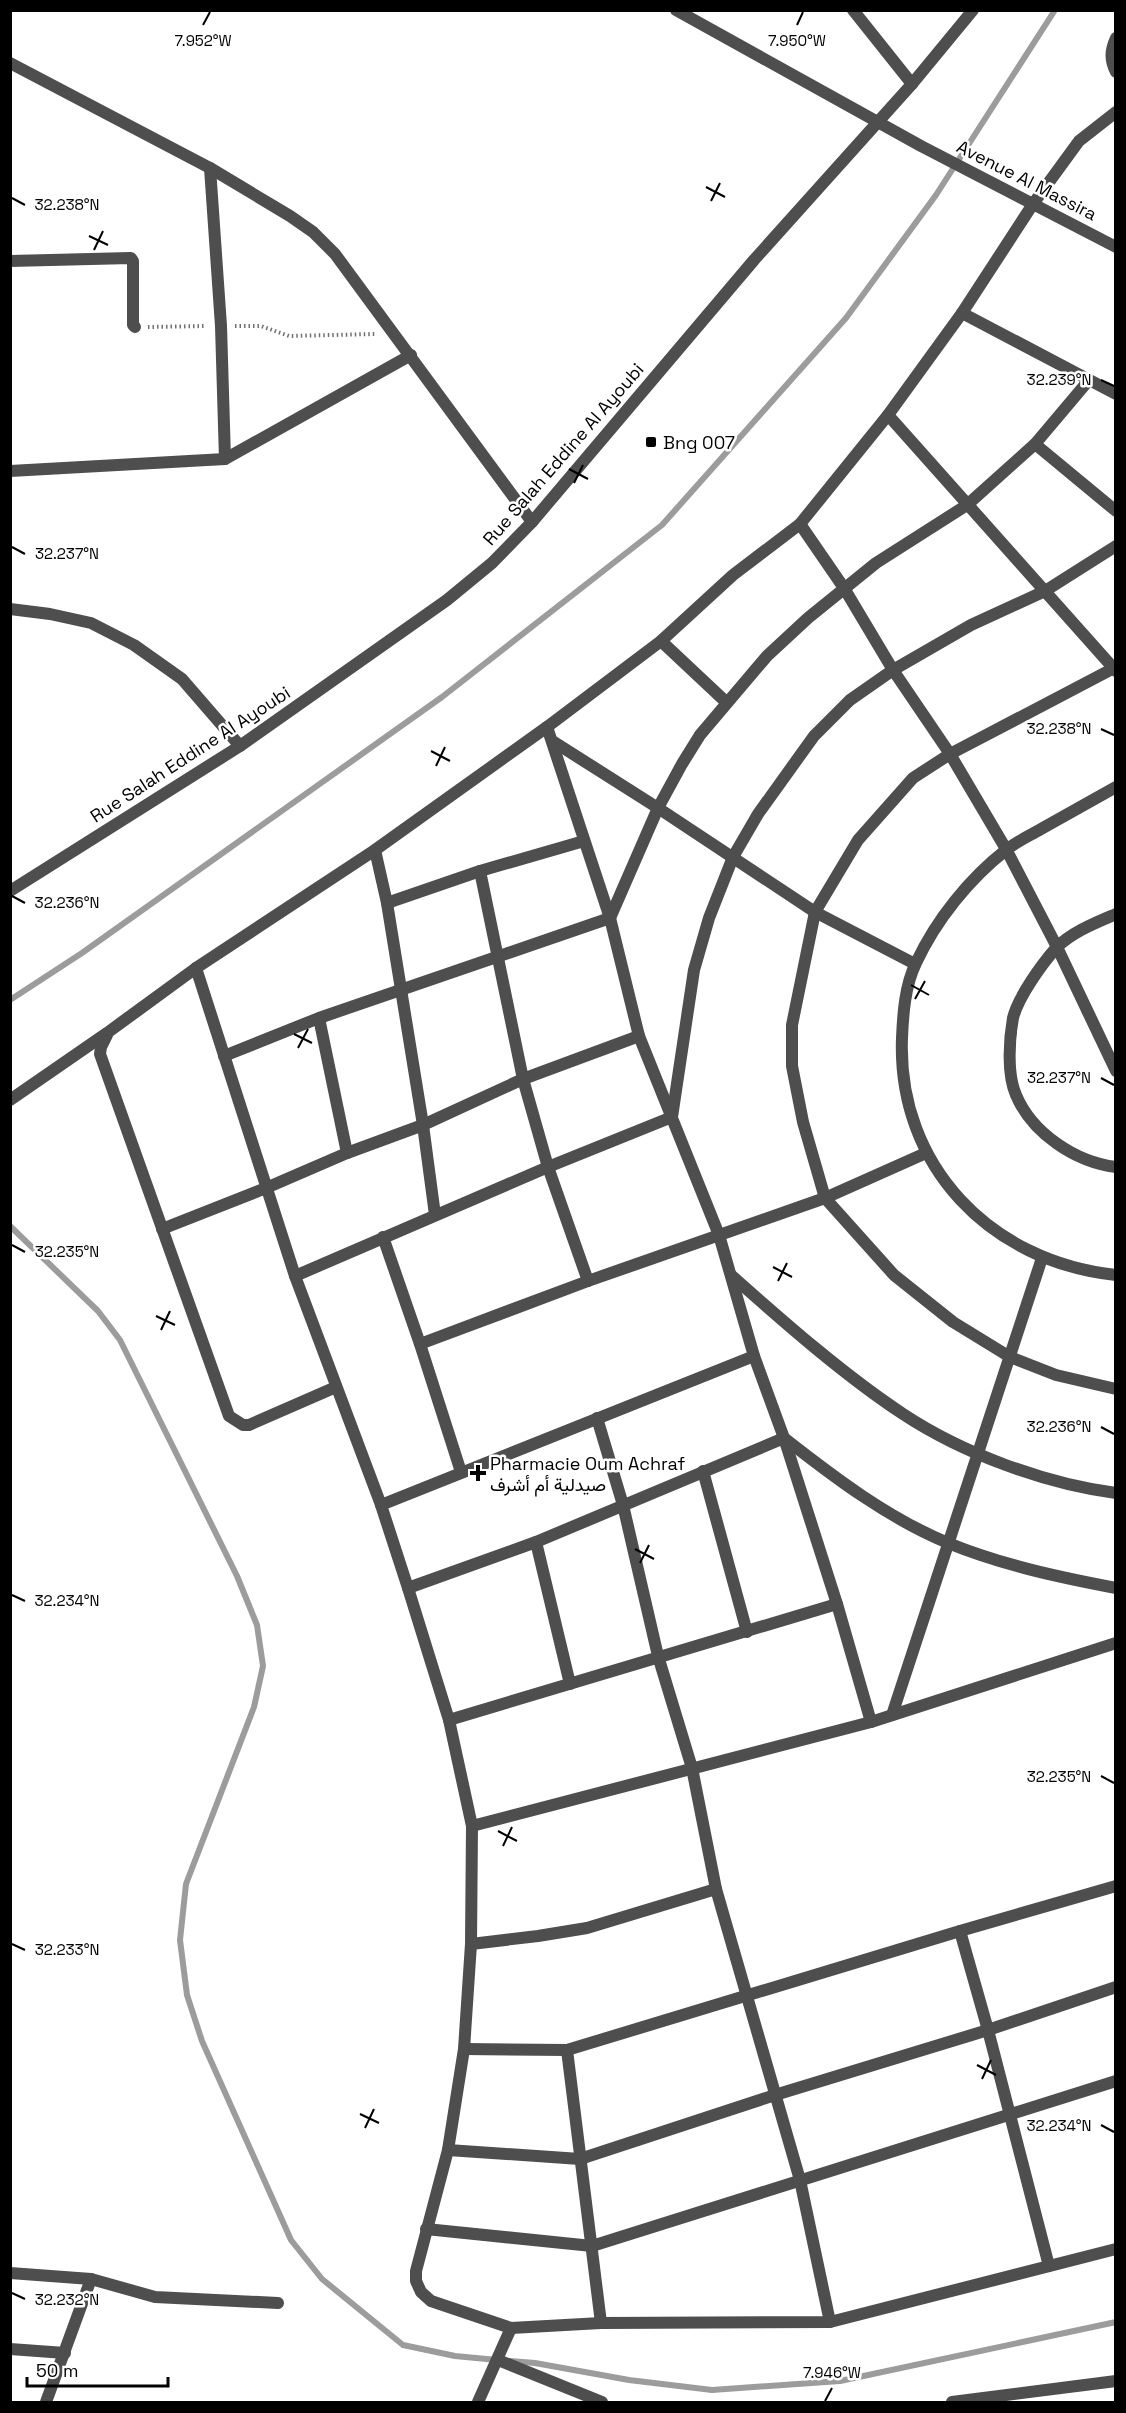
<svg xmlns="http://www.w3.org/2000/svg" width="1126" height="2413" font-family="'Space Grotesk',Vazirmatn,sans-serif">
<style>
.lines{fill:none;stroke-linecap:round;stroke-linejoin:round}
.stream{stroke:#9c9c9c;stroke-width:6}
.path{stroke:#707070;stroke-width:4;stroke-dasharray:1.5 3;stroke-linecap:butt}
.minor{stroke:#4e4e4e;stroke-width:12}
.tertiary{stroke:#4e4e4e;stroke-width:12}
.ticks{fill:none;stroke:#000;stroke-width:2}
.poi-dot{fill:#000;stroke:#fff;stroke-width:2}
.labels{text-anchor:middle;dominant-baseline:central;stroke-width:5;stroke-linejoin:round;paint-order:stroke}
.street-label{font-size:18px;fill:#000;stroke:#fff}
.poi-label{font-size:18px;fill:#000;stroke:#fff;text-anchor:start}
.ticks-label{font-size:15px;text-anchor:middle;fill:#000;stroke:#fff;stroke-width:5;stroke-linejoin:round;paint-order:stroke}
</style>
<rect width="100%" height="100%" fill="#fff"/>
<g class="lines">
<!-- stream -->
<g class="stream">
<polyline points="10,1000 82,953 442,697 662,525 846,318 936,195 1055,10"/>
<polyline points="10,1226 98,1311 120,1340 237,1576 257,1625 263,1666 254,1707 186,1884 180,1940 187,1995 202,2041 291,2240 322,2279 403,2345 455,2356 497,2360"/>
<polyline points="510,2361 535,2363 629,2380 712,2390 840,2381 1116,2322"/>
</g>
<!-- path -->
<g class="path">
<polyline points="235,326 261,326 289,336 375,334"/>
<polyline points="148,327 206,326"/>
</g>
<!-- minor -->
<g class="minor">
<polyline points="853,10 912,84"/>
<path d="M1116 38C1110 51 1110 60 1116 72"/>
<polyline points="10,63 210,168 290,216 313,232 335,254 532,522"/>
<polyline points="210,168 221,326 225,459"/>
<polyline points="10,261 131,258 133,261 133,325 135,327"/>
<polyline points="962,313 1116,394"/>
<polyline points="888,415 1116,671"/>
<polyline points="1035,444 1116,511"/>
<polyline points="10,471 225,459 411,355"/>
<polyline points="800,524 844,588 893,670 950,754 1006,849 1057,947 1116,1071"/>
<polyline points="10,609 50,614 91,623 134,645 182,679 240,746"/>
<polyline points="661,641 726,702"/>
<polyline points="1116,667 950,754 913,778 858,840 815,912 792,1025 792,1066 803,1122 825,1198 894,1275 953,1322 1010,1357 1056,1375 1116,1389"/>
<polyline points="547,727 610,918 639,1036 719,1235 754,1356 784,1438 837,1604 871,1722"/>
<polyline points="554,742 658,808 815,912 915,964"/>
<path d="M1116 787C1091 801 1066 815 1041 829 1029 836 1016 842 1006 850 969 879 936 920 916 963 905 985 903 1014 902 1038 897 1166 991 1262 1116 1275"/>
<polyline points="375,850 387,903 423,1125 435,1215"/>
<polyline points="480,871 523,1079 548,1167 588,1281"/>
<polyline points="10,891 240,746 447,600 492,563 532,522 754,260 912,84 973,10"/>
<polyline points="387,903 480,871 584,841"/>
<path d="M1116 914C1095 923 1072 932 1056 948 1042 964 1018 997 1013 1018 1009 1040 1007 1075 1016 1095 1032 1133 1075 1162 1116 1167"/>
<polyline points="319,1018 347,1153"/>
<polyline points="107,1035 101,1047 100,1054 229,1416 243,1425 249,1425 336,1387"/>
<polyline points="224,1056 319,1018 610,918 658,808 682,764 700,735 767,656 808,618 876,563 967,505 1035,444 1089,380"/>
<polyline points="10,1100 107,1033 196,968 375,850 547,727 661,641 733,575 800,524 888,415 962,313 1033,204 1116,247"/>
<polyline points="162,1229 266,1188 347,1153 423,1125 523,1079 639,1036"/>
<polyline points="383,1237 420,1344 461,1472"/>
<polyline points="295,1276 548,1167 672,1117 694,970 709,918 733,857 758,814 814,736 850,700 893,670 971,625 1045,591 1116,546"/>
<path d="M732 1276C785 1323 844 1375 903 1414 962 1453 1045 1484 1116 1493"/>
<polyline points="420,1344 588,1281 825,1198 926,1153"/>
<polyline points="597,1418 623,1505 658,1656 692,1768 716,1889 800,2180 830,2322"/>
<polyline points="703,1471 747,1632"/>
<polyline points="381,1505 754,1356"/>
<polyline points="536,1542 570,1684"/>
<path d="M408 1588 536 1542 784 1438C835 1478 888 1518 948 1543 1002 1565 1058 1577 1116 1588"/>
<polyline points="892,1715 1042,1258"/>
<polyline points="449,1720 837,1604"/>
<polyline points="472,1826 871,1722 1116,1643"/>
<polyline points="960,1931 988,2030 1049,2266"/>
<polyline points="471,1944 538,1936 587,1928 716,1889"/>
<polyline points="464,2049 567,2050 960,1931 1116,1886"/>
<polyline points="567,2050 601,2323"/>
<polyline points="448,2150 580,2159 775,2095 988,2030 1116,1987"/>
<polyline points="426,2229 592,2246 1116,2081"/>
<polyline points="10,2273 91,2279 155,2297 278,2303"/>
<polyline points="10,2349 65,2353"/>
<polyline points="498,2360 602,2402"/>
<polyline points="46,2402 91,2279"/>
<polyline points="478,2402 511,2328"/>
<polyline points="952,2402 1116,2381"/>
</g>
<!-- tertiary -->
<g class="tertiary">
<polyline points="676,10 921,146 1033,204 1079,141 1116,112"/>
<polyline points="196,968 295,1276 381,1505 408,1588 449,1720 472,1826 471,1944 464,2049 448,2150 416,2271 416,2281 421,2292 431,2301 511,2328 601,2323 830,2322 1116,2249"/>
</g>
</g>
<!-- ticks -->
<path class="ticks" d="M203 25 210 12M797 25 803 12M706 187 725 197M12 198 25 205M711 201 720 183M89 236 108 245M94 250 103 231M1101 380 1114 386M569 469 588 479M574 483 583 465M12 547 25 554M1101 729 1114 735M431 751 450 761M436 766 445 747M12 896 25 903M911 985 929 995M915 999 925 981M294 1034 312 1043M298 1048 308 1029M1101 1078 1114 1085M12 1245 25 1252M773 1267 792 1277M778 1281 787 1263M156 1316 175 1325M161 1330 170 1311M1101 1427 1114 1434M635 1549 654 1559M640 1563 649 1545M12 1595 25 1601M1101 1776 1114 1783M498 1831 517 1841M503 1846 512 1827M12 1944 25 1950M977 2065 996 2075M982 2079 991 2060M360 2114 379 2123M1101 2125 1114 2132M365 2128 374 2109M12 2293 25 2299M825 2401 832 2388"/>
<!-- markers -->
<g class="poi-dot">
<rect x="645" y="436" width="12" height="12" rx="3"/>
<path d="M475 1464h6v6h6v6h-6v6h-6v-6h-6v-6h6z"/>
</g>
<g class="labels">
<!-- street labels -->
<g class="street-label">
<text transform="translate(1027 180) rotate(27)">Avenue Al Massira</text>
<text transform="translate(563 454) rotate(-49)">Rue Salah Eddine Al Ayoubi</text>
<text transform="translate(190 754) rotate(-33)">Rue Salah Eddine Al Ayoubi</text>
</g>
<!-- poi labels -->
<g class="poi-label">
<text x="663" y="442">Bng 007</text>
<text x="490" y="1463">Pharmacie Oum Achraf<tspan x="490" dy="21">صيدلية أم أشرف</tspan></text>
</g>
</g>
<g class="ticks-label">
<text x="203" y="46">7.952°W</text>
<text x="797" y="46">7.950°W</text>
<text x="67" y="210">32.238°N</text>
<text x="1059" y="385">32.239°N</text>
<text x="67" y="559">32.237°N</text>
<text x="1059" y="734">32.238°N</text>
<text x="67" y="908">32.236°N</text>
<text x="1059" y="1083">32.237°N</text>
<text x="67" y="1257">32.235°N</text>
<text x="1059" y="1432">32.236°N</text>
<text x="67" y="1606">32.234°N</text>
<text x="1059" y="1782">32.235°N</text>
<text x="67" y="1955">32.233°N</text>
<text x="1059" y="2131">32.234°N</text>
<text x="67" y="2305">32.232°N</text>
<text x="832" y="2378">7.946°W</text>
</g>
<!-- border -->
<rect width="1126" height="2413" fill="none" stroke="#000000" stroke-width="24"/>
<!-- scale -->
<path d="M27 2377v9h141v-9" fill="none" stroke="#000000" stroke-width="3"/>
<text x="36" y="2377" font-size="18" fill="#000000" stroke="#ffffff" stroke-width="4.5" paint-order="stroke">50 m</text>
</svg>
